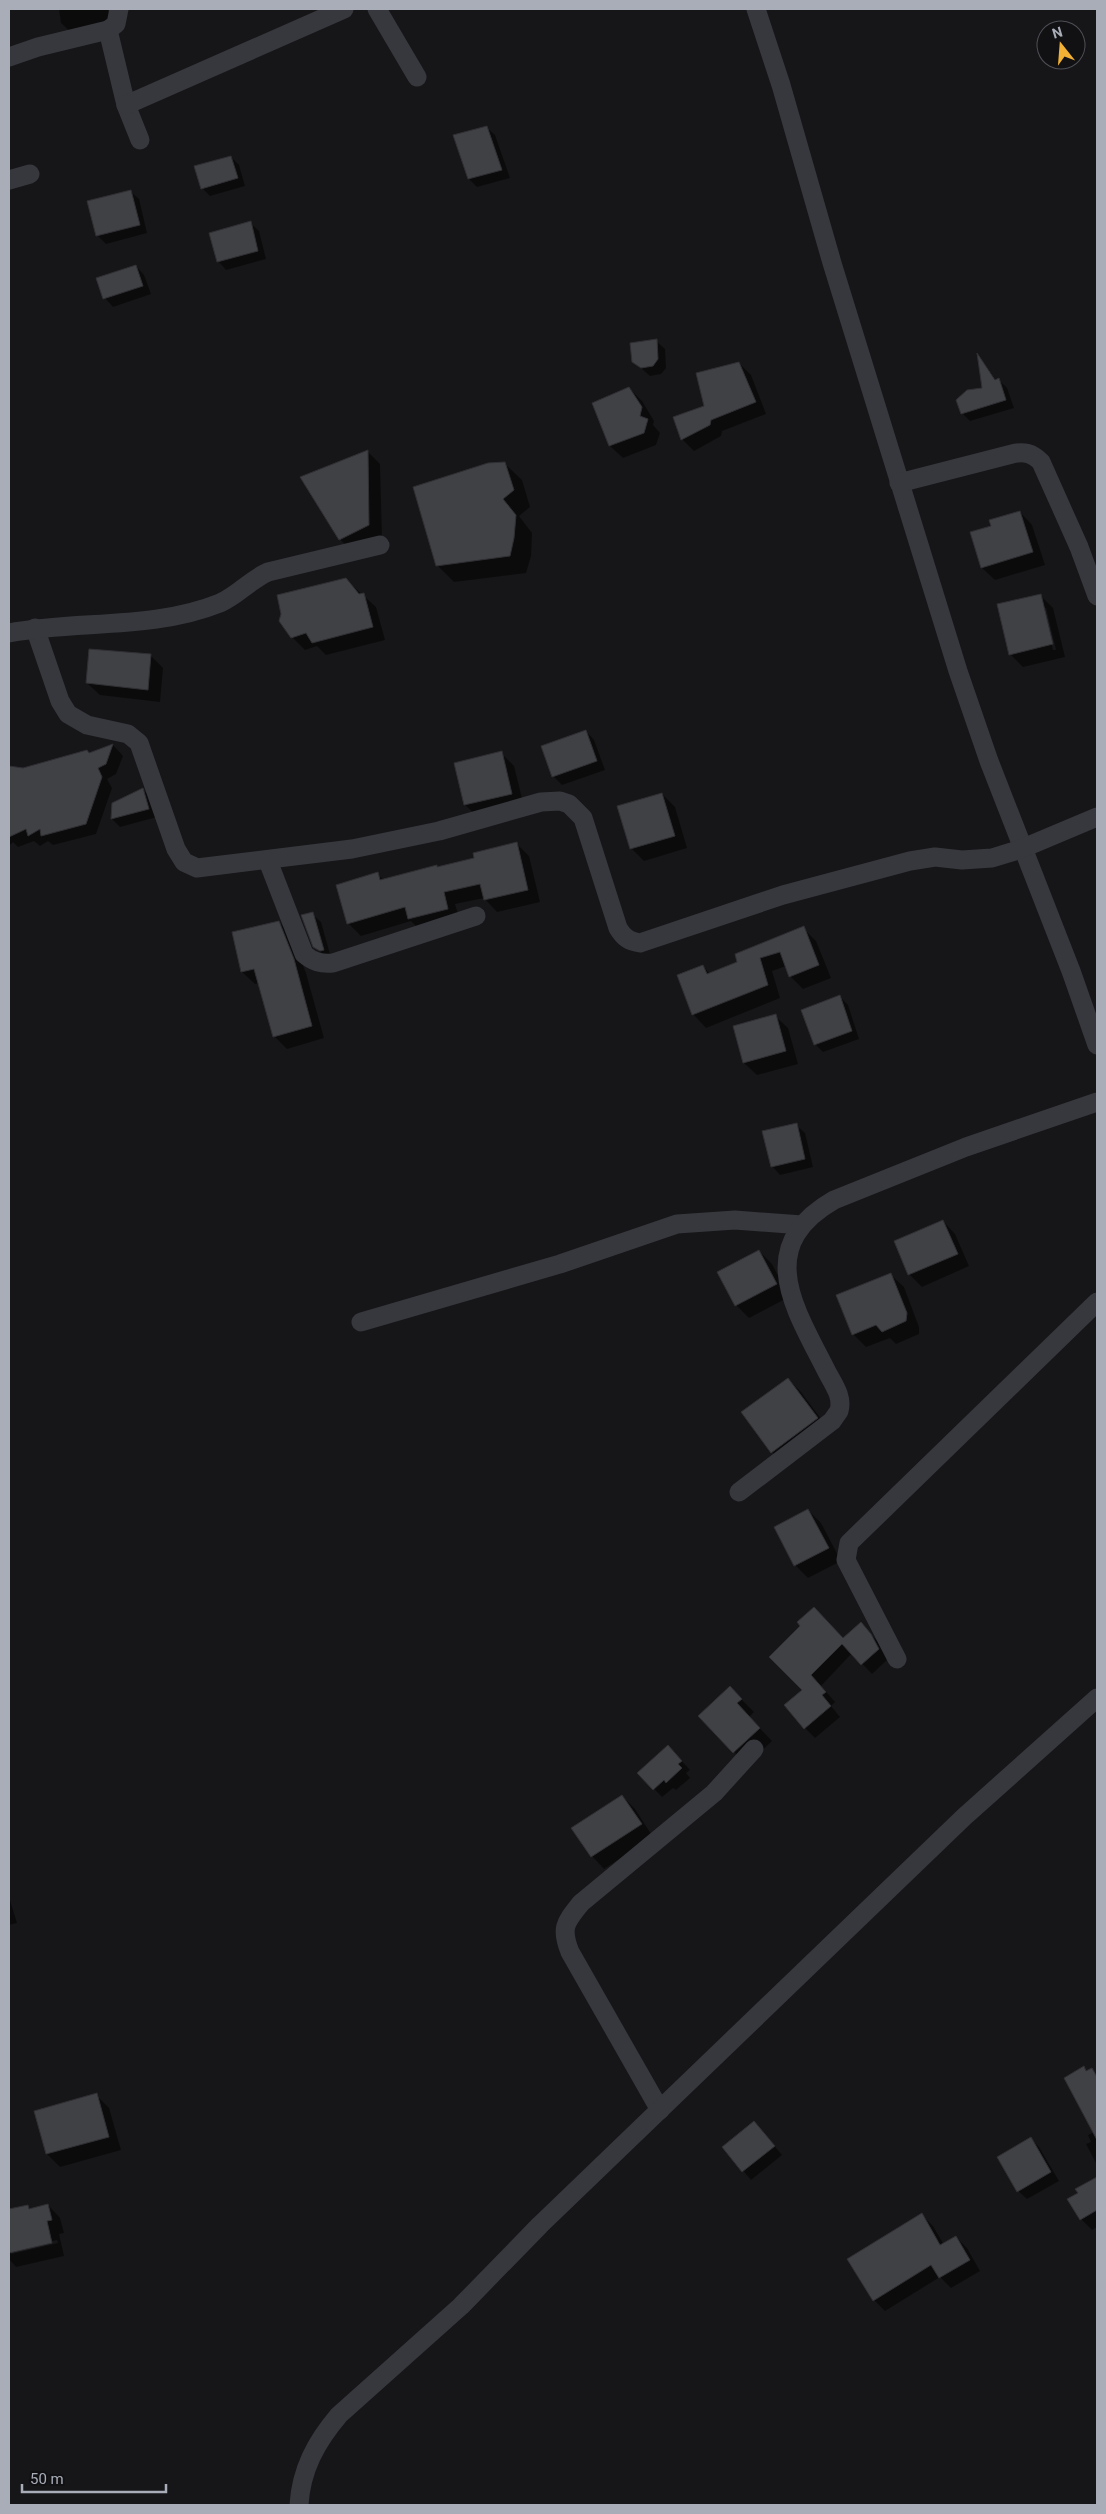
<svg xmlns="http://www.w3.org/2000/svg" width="1106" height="2514" font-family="Roboto,sans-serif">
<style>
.shadow{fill:#0007;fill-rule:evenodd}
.building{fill:#404145;stroke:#303034}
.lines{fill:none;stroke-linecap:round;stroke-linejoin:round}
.minor{stroke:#37383d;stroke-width:19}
</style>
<rect width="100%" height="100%" fill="#161618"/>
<!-- shadow -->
<g class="shadow">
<polygon points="59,9 108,9 111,30 74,35 61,23"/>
<polygon points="486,127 495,135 510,178 477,187 469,179"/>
<polygon points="231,157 239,165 245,186 210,196 202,188"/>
<polygon points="130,191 139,199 147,233 106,244 97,235"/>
<polygon points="250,223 259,231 266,259 226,270 218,261"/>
<polygon points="136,266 144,275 151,294 113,307 105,298"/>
<polygon points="656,341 665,349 666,368 661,374 650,376 633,361"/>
<polygon points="979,357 996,380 999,380 1007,388 1014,408 970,421 962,413 984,389"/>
<polygon points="739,363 751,375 766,414 722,431 721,436 694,451 682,439 675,418 706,407"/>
<polygon points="629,388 642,401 654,421 653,425 660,433 656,445 623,458 610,446"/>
<polygon points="368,452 380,464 382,538 352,552 340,539"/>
<polygon points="504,463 522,480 530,507 519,516 532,533 531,556 526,573 454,582 437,565"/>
<polygon points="1020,512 1032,525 1045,565 995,580 982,568"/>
<polygon points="345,579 376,607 385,640 326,655 317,646 305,650 292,637 283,614"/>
<path d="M1040 595 1053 608 1065 657 1023 667 1010 654ZM1043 608H1046L1056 650H1053Z"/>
<polygon points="151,656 163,668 160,702 100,695 87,683"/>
<polygon points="586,731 594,740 605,770 562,785 554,777 543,746"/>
<polygon points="113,745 123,756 116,774 107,779 112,788 96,834 53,845 48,841 40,846 34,841 18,847 13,842 9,846 9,766 23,769 89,754"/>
<polygon points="501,753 514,766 524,806 478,817 465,805"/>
<polygon points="142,789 151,797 157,817 120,827 112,819 113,804"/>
<polygon points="662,794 675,807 687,848 644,861 632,849 619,807"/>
<polygon points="517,844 529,856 540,902 497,912 484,898 455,904 460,921 421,931 411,921 361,936 349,924 337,886 377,874 384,880 436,866 438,868 476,859"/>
<polygon points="312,914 321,922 331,958 323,955 314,946"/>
<polygon points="279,922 291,935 306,973 324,1038 287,1049 274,1036 260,983 255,984 242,972 233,933"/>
<polygon points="803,928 816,941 831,978 803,989 790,976 786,966 772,971 780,998 706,1028 694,1015 678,975 703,966 710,974 739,962"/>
<polygon points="840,997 848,1005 859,1039 823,1052 815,1044"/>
<polygon points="775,1016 788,1028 798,1064 757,1075 744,1063"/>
<polygon points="796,1125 805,1133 813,1167 780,1175 772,1166"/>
<polygon points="943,1221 955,1234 969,1266 922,1287 909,1274"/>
<polygon points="759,1251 772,1264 789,1297 749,1318 736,1305"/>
<polygon points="891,1275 904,1287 919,1327 919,1334 896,1344 890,1338 866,1347 853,1334"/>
<polygon points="788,1379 801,1392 830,1431 785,1465 772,1452 742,1413"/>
<polygon points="808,1510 821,1523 841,1561 808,1578 795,1565"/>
<polygon points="861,1624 881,1645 888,1659 872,1674 852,1653 821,1686 835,1702 831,1706 840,1717 815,1738 805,1728 804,1690 771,1657 843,1639"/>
<polygon points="730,1688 754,1712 749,1717 772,1741 747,1765 700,1716"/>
<polygon points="676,1755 690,1770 686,1773 690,1778 676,1790 673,1788 662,1797 639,1773"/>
<polygon points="622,1796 635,1809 653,1837 604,1869 592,1856 573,1828"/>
<polygon points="9,1897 17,1923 9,1925"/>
<polygon points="1084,2068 1088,2072 1092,2070 1097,2075 1097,2165 1086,2144 1091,2142 1088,2135 1094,2132"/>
<polygon points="96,2095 109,2108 121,2150 60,2167 47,2154 36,2111"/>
<polygon points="754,2122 782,2155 751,2180 723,2147"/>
<polygon points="1031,2139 1039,2147 1059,2181 1027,2199 1018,2191"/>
<polygon points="1097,2178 1097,2227 1092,2230 1081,2219 1077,2190"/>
<path d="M48 2205 60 2218 64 2233 59 2234 64 2256 16 2267 9 2259V2217L27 2206 31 2210ZM57 2240 58 2243 11 2254V2251Z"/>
<polygon points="922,2215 933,2226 944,2245 956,2237 967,2248 980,2271 951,2288 940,2277 885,2311 874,2300"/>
</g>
<!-- building -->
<g class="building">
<polygon points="487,126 502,170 468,179 453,135"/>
<polygon points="231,156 238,178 201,189 194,166"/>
<polygon points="131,190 140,225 96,236 87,201"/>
<polygon points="251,221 258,251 217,262 209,233"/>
<polygon points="136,265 143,286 103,299 96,278"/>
<polygon points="657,339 658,359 653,366 641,368 632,362 630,343"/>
<polygon points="977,353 995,380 999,378 1006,400 961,414 956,400 967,390 982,388"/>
<polygon points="739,362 756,402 711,420 710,425 681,440 673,417 704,406 696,373"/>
<polygon points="629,387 642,407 640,416 648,419 644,433 609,446 592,403"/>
<polygon points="368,450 369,525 339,540 300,477"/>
<polygon points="505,462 514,490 503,499 516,515 514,538 510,556 436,566 413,487 488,463"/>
<polygon points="1020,511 1033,552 981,568 970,532 991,526 989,520"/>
<polygon points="346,578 359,594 364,593 373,627 312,643 306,633 291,638 279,621 281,614 277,595"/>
<polygon points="1041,594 1053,644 1009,655 997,604"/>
<polygon points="89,649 151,654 148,690 86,683"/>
<polygon points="586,730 597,761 552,777 541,746"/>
<polygon points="113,744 106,764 98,768 102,777 86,824 41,836 40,829 28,836 26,829 9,837 9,766 23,768 87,750 89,753"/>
<polygon points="502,751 512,794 464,805 454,763"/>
<polygon points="143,788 149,809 111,819 112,803"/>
<polygon points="662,793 675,836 630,849 617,806"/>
<polygon points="517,842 528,890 484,900 480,884 444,892 448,909 408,919 405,907 347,924 336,885 378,872 380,880 437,865 437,867 474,858 473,853"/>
<polygon points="313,912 324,950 320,951 313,947 301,915"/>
<polygon points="279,921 294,959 312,1026 273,1037 254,969 241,972 232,932"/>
<polygon points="804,926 819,965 789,977 780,952 760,958 768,985 692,1015 677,975 703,965 707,974 737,962 735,954"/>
<polygon points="840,995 852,1031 814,1045 801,1010"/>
<polygon points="776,1014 786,1051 743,1063 733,1026"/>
<polygon points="797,1123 805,1159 771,1167 762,1131"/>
<polygon points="943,1220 958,1254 908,1275 894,1241"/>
<polygon points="759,1250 777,1284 735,1306 717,1272"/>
<polygon points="891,1273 907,1313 906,1321 882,1332 876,1325 852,1335 836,1295"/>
<polygon points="788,1378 818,1418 771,1453 741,1412"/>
<polygon points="808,1509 829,1548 794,1566 774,1527"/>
<polygon points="814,1607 843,1638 861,1622 871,1634 879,1649 861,1665 842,1644 811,1675 826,1692 822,1695 831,1706 804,1729 784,1705 802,1690 769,1657 800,1626 797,1622"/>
<polygon points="730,1686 742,1699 737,1703 760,1728 733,1753 698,1716"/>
<polygon points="668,1745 682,1761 678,1764 682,1768 666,1783 664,1780 653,1790 637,1773"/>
<polygon points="622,1795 642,1824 591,1857 571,1828"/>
<polygon points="1084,2066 1086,2071 1092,2068 1097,2077 1097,2140 1064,2078"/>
<polygon points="97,2093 109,2137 46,2154 34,2111"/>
<polygon points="754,2121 775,2146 742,2172 722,2147"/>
<polygon points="1031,2137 1051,2172 1017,2192 997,2157"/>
<polygon points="1097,2177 1097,2210 1080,2220 1067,2199 1078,2193 1075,2189"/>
<polygon points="48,2204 52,2220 47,2221 52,2243 9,2253 9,2209 28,2205 29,2209"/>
<polygon points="922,2213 940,2245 956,2236 970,2260 939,2278 931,2265 873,2301 847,2259"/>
</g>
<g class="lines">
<!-- minor -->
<g class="minor">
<polyline points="377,9 417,77"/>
<polyline points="756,9 781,85 832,263 958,671 989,761 1071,971 1097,1045"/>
<polyline points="108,30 126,105 140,140"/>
<polyline points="9,57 38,47 108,30 116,24 119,9"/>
<polyline points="126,105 344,9"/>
<polyline points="9,180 30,174"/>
<path d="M899 483 1012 454C1024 451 1032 453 1041 462L1079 547 1097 596"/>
<path d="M35 628 60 701 68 714 87 725 128 734 139 743 176 849 184 862 197 868 352 849 439 831 541 802 560 801 569 804 583 818 618 928C624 938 629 941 640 943L783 895 910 861 935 857 962 860 992 858 1021 849 1097 817"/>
<path d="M9 633C78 620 153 630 220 603 238 595 250 580 268 572L380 545"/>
<path d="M268 861 304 954C313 962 321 964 333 963L476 916"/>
<polyline points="361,1322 560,1264 677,1224 735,1220 802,1225"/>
<path d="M739 1492 832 1421 839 1411C843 1397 834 1385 827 1372 796 1310 752 1247 834 1200L966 1147 1097 1102"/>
<polyline points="897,1659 846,1560 849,1543 1097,1302"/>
<path d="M660 2110 570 1952C560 1927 566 1922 581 1903L714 1793 754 1749"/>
<path d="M299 2505C301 2470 316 2442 339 2415L461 2306 540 2225 964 1817 1097 1698"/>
</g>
</g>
<!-- border -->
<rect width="1106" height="2514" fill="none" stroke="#a8adb8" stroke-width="20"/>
<!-- north arrow -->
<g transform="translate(1061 45) rotate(343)"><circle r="24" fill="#111113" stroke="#4d4f55"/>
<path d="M0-4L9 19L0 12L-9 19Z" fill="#f2b134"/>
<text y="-8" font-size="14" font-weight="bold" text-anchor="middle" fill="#a8adb8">N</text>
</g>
<!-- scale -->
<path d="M22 2484v8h144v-8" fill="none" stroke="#a8adb8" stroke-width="2.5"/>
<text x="30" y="2484" font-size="15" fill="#a8adb8" stroke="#111113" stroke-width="4" paint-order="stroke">50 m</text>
</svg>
